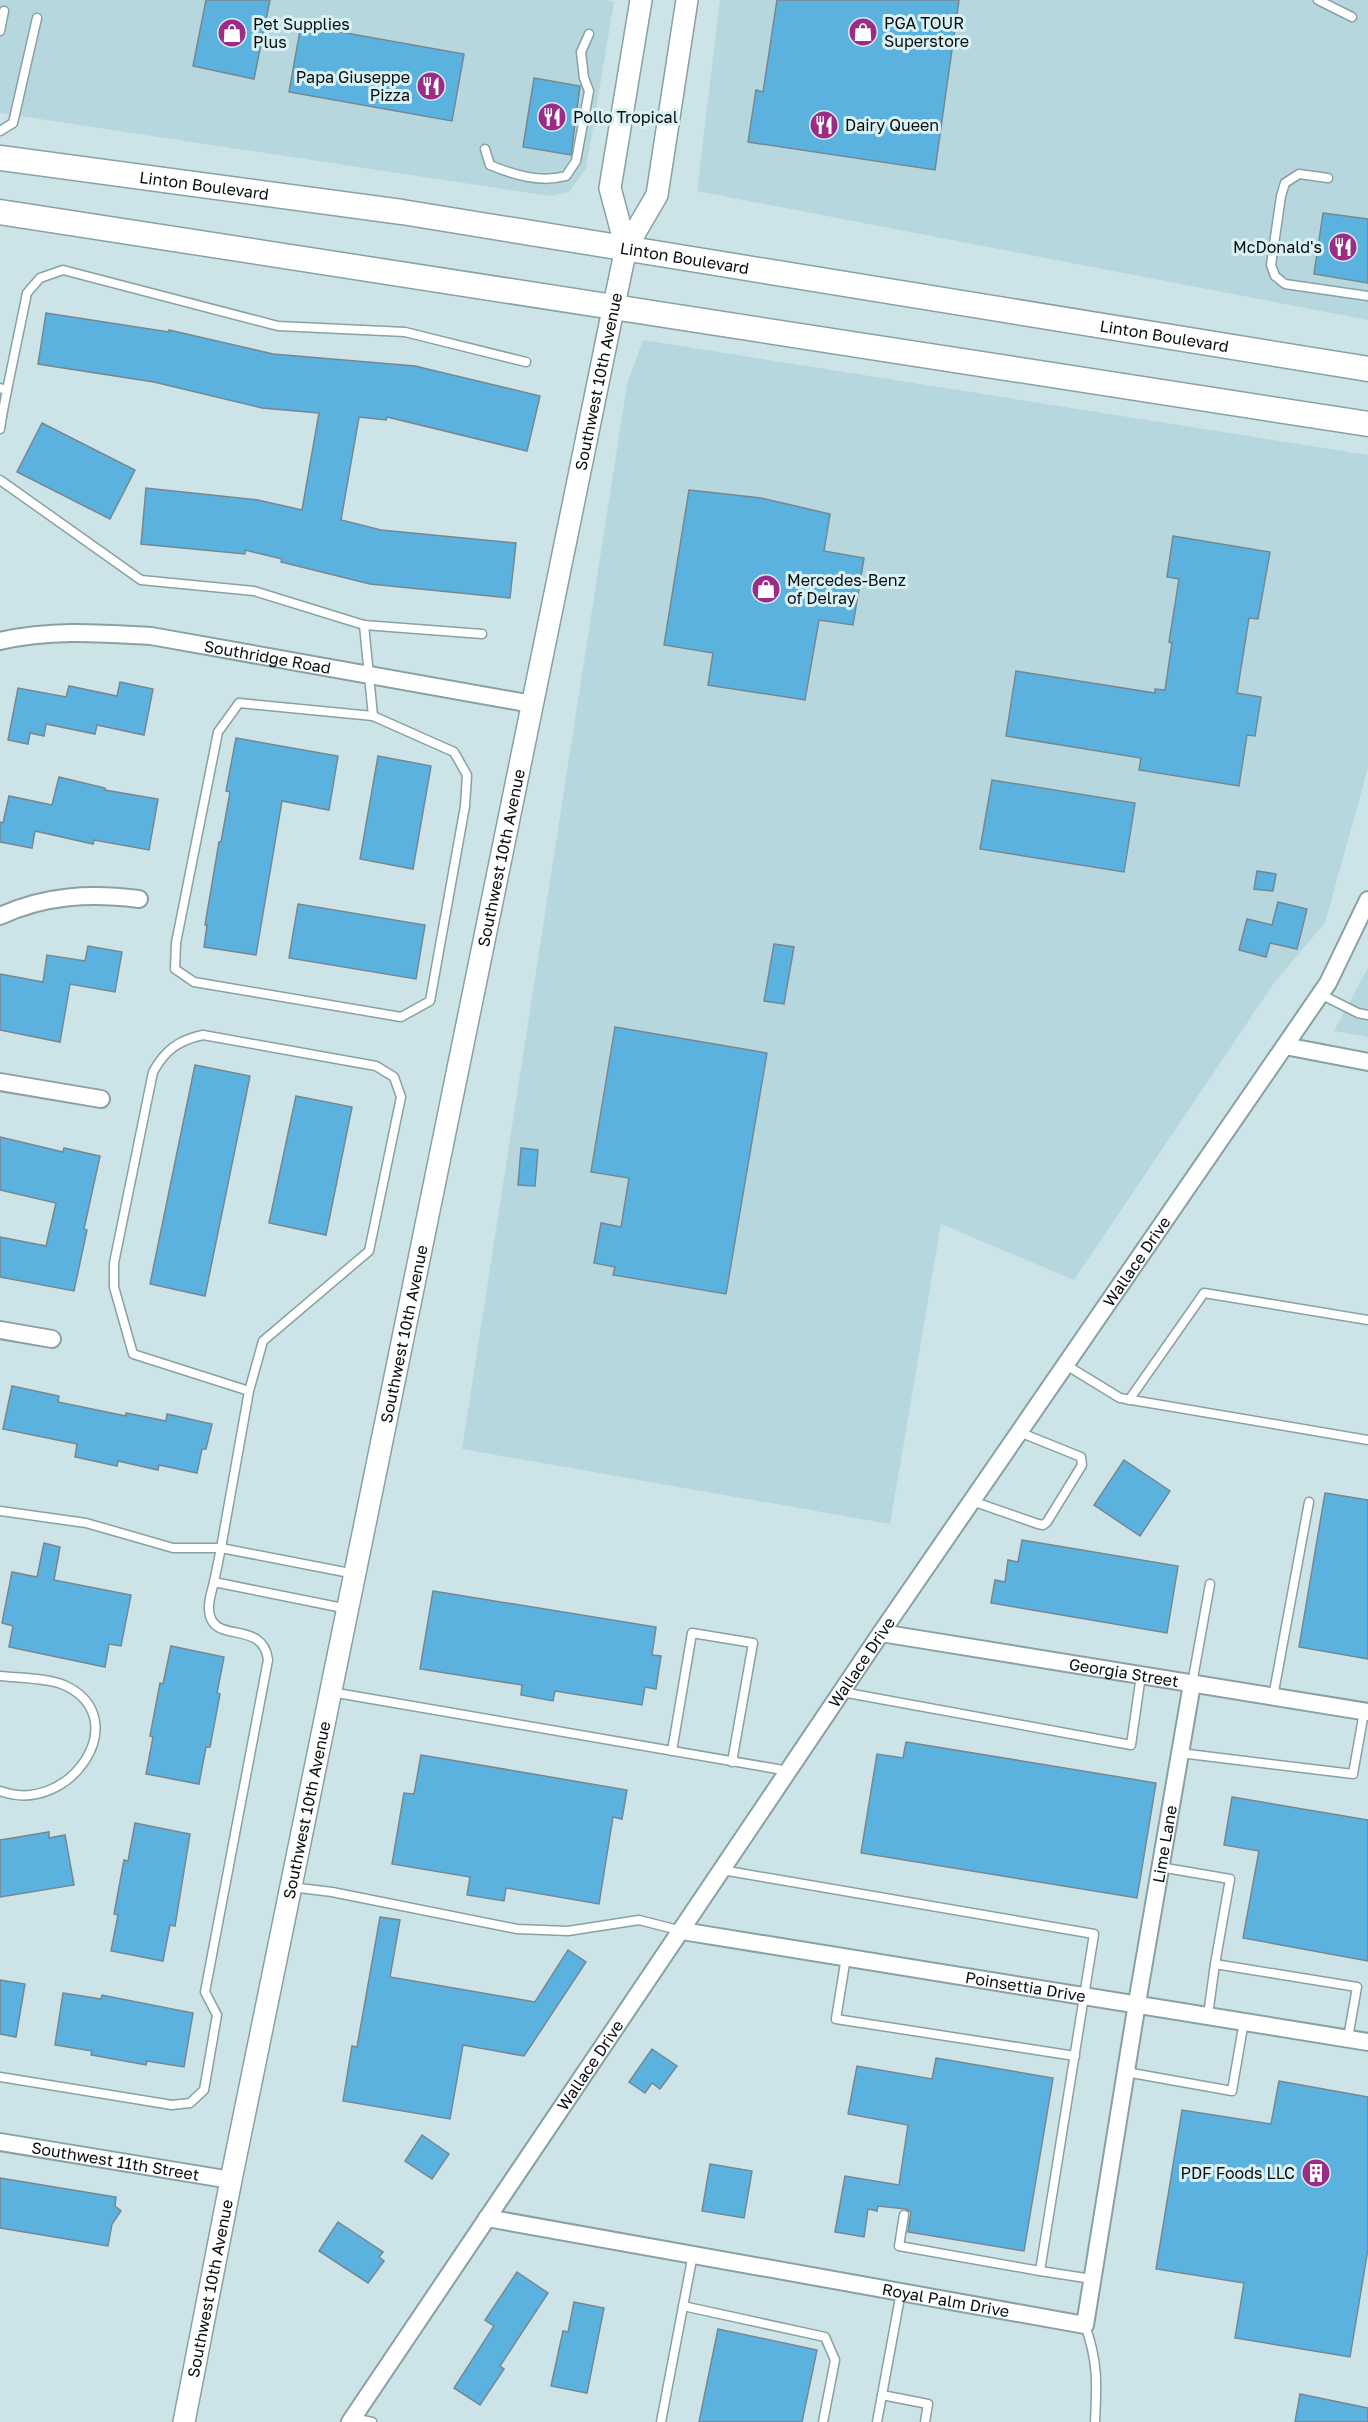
<svg xmlns="http://www.w3.org/2000/svg" width="1368" height="2422" font-family="'Golos Text',sans-serif">
<style>
.built{fill:#b6d7dd}
.building{fill:#5cb2df;stroke:#758792;stroke-width:1.5}
.lines{fill:none;stroke-linecap:round;stroke-linejoin:round}
.service-casing{stroke:#89a0a4;stroke-width:11}
.minor-casing{stroke:#89a0a4;stroke-width:20}
.tertiary-casing{stroke:#89a0a4;stroke-width:24}
.secondary-casing{stroke:#89a0a4;stroke-width:27}
.service{stroke:#fff;stroke-width:8}
.minor{stroke:#fff;stroke-width:16}
.tertiary{stroke:#fff;stroke-width:21}
.secondary{stroke:#fff;stroke-width:24}
.labels{text-anchor:middle;dominant-baseline:central;stroke-width:6;stroke-linejoin:round;paint-order:stroke}
.poi-label{font-size:16px;fill:#060d0f;stroke:#d9f1f5;text-anchor:start}
.street-label{font-size:16px;fill:#060d0f;stroke:#d9f1f5}
</style>
<rect width="100%" height="100%" fill="#cce4e8"/>
<!-- built -->
<g class="built">
<polygon points="0,0 605,0 614,2 586,169 569,192 550,196 0,113"/>
<polygon points="720,0 1368,0 1368,320 697,191"/>
<polygon points="643,340 1368,455 1368,768 1325,923 1274,983 1074,1280 941,1224 890,1524 462,1449 627,384"/>
<polygon points="1368,968 1368,1037 1334,1031 1357,988"/>
</g>
<!-- building -->
<g class="building">
<polygon points="206,0 270,0 254,79 193,66"/>
<polygon points="777,0 959,0 935,170 748,142 756,90 763,92"/>
<polygon points="301,25 464,54 452,121 289,92"/>
<polygon points="534,78 580,86 571,155 523,147"/>
<polygon points="1323,213 1368,219 1368,283 1314,274"/>
<polygon points="46,313 169,332 169,330 273,354 415,366 540,396 527,451 387,417 386,420 359,417 341,520 381,530 516,543 510,598 370,584 281,562 282,559 245,550 245,554 141,544 146,488 258,500 302,510 319,413 262,408 154,382 38,364"/>
<polygon points="42,423 135,470 110,519 17,472"/>
<polygon points="689,490 761,498 830,514 824,551 864,558 853,625 819,620 805,700 708,685 713,653 664,645"/>
<polygon points="1173,536 1270,552 1258,619 1249,618 1237,693 1261,697 1255,736 1247,735 1239,786 1139,770 1141,758 1006,736 1016,671 1155,693 1155,689 1165,690 1172,643 1169,642 1179,579 1167,577"/>
<polygon points="120,682 153,689 144,735 97,725 95,734 46,724 44,736 30,733 28,744 8,740 18,688 66,697 69,686 117,696"/>
<polygon points="236,738 338,756 329,810 282,801 256,955 204,947 207,925 205,925 219,842 221,842 230,792 226,791"/>
<polygon points="378,756 431,766 413,869 360,859"/>
<polygon points="59,777 105,788 105,790 158,799 149,850 94,840 93,844 35,831 32,848 0,842 0,822 3,823 9,796 52,805"/>
<polygon points="992,780 1135,803 1124,872 980,849"/>
<polygon points="1257,871 1276,874 1273,891 1254,889"/>
<polygon points="1278,902 1307,909 1297,949 1270,943 1266,957 1239,950 1247,919 1272,925"/>
<polygon points="298,904 425,925 416,979 289,958"/>
<polygon points="774,944 794,947 784,1004 764,1001"/>
<polygon points="88,946 122,952 115,992 70,984 60,1042 0,1030 0,974 43,982 47,955 85,961"/>
<polygon points="615,1027 767,1053 726,1294 613,1275 615,1267 594,1263 601,1223 621,1227 629,1178 591,1172"/>
<polygon points="195,1065 250,1076 205,1296 150,1284"/>
<polygon points="296,1096 352,1107 326,1235 269,1223"/>
<polygon points="0,1137 63,1152 64,1148 100,1156 84,1229 87,1230 74,1291 0,1277 0,1237 46,1246 56,1203 0,1190"/>
<polygon points="521,1148 538,1150 535,1186 518,1185"/>
<polygon points="12,1386 59,1396 58,1402 126,1416 126,1413 166,1421 167,1414 212,1424 206,1449 202,1449 197,1473 159,1465 158,1470 118,1461 117,1466 75,1457 77,1444 3,1429"/>
<polygon points="1124,1460 1170,1491 1140,1536 1094,1505"/>
<polygon points="1325,1493 1368,1500 1368,1659 1299,1647"/>
<polygon points="1022,1540 1178,1566 1167,1633 991,1603 995,1580 1005,1582 1008,1560 1018,1562"/>
<polygon points="44,1543 60,1547 54,1580 131,1595 121,1646 109,1644 105,1667 9,1647 13,1626 2,1623 12,1572 37,1577"/>
<polygon points="433,1591 656,1627 652,1655 661,1656 656,1689 645,1687 642,1705 555,1691 553,1701 521,1695 522,1685 420,1669"/>
<polygon points="171,1646 224,1657 217,1693 220,1694 210,1747 206,1747 199,1784 146,1774 153,1737 150,1736 160,1683 163,1684"/>
<polygon points="906,1742 1156,1783 1137,1898 861,1853 877,1754 903,1758"/>
<polygon points="421,1755 627,1790 622,1819 613,1817 599,1904 506,1888 504,1901 467,1895 470,1877 392,1864 404,1793 414,1794"/>
<polygon points="1232,1797 1368,1820 1368,1961 1243,1938 1259,1851 1224,1845"/>
<polygon points="135,1823 190,1834 175,1926 170,1925 163,1961 111,1951 118,1915 114,1914 124,1860 128,1861"/>
<polygon points="49,1832 49,1838 65,1835 74,1885 0,1897 0,1840"/>
<polygon points="380,1917 400,1920 390,1977 535,2002 568,1950 586,1962 524,2056 463,2045 450,2119 343,2101 352,2046 357,2047"/>
<polygon points="0,1980 25,1984 16,2037 0,2034"/>
<polygon points="63,1993 101,1999 102,1995 193,2013 184,2067 147,2061 146,2065 91,2055 92,2051 55,2045"/>
<polygon points="652,2049 677,2066 660,2089 652,2083 645,2093 629,2082"/>
<polygon points="936,2058 1053,2078 1024,2251 908,2232 911,2212 906,2209 878,2206 877,2211 868,2209 864,2237 835,2232 845,2176 899,2185 908,2125 848,2114 857,2066 932,2079"/>
<polygon points="1279,2081 1368,2097 1368,2249 1350,2357 1235,2338 1244,2283 1156,2269 1182,2110 1271,2124"/>
<polygon points="422,2135 449,2154 432,2179 405,2161"/>
<polygon points="710,2164 752,2171 744,2218 702,2211"/>
<polygon points="0,2178 116,2197 115,2206 121,2211 112,2224 108,2246 0,2228"/>
<polygon points="338,2222 383,2252 379,2257 384,2261 368,2283 319,2251"/>
<polygon points="517,2272 548,2293 500,2366 504,2369 480,2405 454,2388 494,2326 485,2320"/>
<polygon points="574,2302 604,2308 587,2393 551,2386 563,2331 568,2332"/>
<polygon points="718,2329 817,2350 802,2422 699,2422"/>
<polygon points="1300,2394 1368,2408 1368,2422 1295,2422"/>
</g>
<g class="lines">
<!-- service casing -->
<g class="service-casing">
<g id="service">
<polyline points="1318,0 1352,17"/>
<polyline points="0,31 4,11"/>
<polyline points="0,131 13,123 37,18"/>
<path d="M485 149 490 165C514 175 540 183 566 176L576 161 589 91 584 78 581 52 589 34"/>
<polyline points="1328,178 1299,174 1285,183 1281,196 1271,265 1275,276 1285,284 1368,296"/>
<polyline points="0,388 7,390 2,416 0,416"/>
<polyline points="7,390 27,293 40,278 63,270 278,326 405,332 526,362"/>
<polyline points="0,429 2,416"/>
<polyline points="0,480 141,580 254,591 364,625 482,634"/>
<polyline points="364,625 373,716"/>
<polygon points="239,703 373,716 454,752 467,775 465,806 430,1001 401,1017 194,982 175,969 176,943 218,732"/>
<polyline points="1320,994 1358,1013 1368,1015"/>
<polyline points="1066,1365 1120,1398 1368,1440"/>
<polyline points="1129,1400 1204,1293 1368,1320"/>
<polyline points="972,1501 1038,1524 1043,1525 1047,1522 1082,1465 1081,1457 1019,1432"/>
<path d="M0 1511 86 1523 173 1548H221L249 1391 263 1341 369 1251 401 1097 394 1077 376 1066 203 1035C179 1040 165 1050 153 1072L114 1263V1287L133 1354 249 1391"/>
<polyline points="348,1609 214,1582 221,1548 355,1574"/>
<path d="M0 1676C18 1678 48 1678 64 1685 137 1718 69 1817 0 1791"/>
<polyline points="1192,1684 1210,1584"/>
<polyline points="331,1692 789,1771"/>
<polyline points="842,1692 1131,1745 1141,1675"/>
<polyline points="1273,1697 1309,1502"/>
<polyline points="672,1751 692,1633 753,1643 732,1762"/>
<polyline points="1180,1753 1353,1774 1364,1712"/>
<polyline points="1160,1867 1230,1879 1215,1964"/>
<polyline points="722,1870 1094,1934 1040,2271 1092,2279"/>
<polyline points="291,1887 332,1892 517,1929 568,1931 639,1920 682,1931"/>
<polyline points="846,1957 836,2019 1075,2056"/>
<polyline points="1208,2015 1215,1964 1357,1987 1348,2038"/>
<polyline points="1126,2072 1232,2091 1244,2021"/>
<path d="M0 2077 172 2105 190 2103 204 2090 217 2015 205 1992 268 1660C263 1618 211 1646 209 1610 208 1601 212 1591 214 1582"/>
<polyline points="904,2215 899,2246 1040,2271"/>
<polyline points="683,2306 825,2337 835,2360 823,2422"/>
<path d="M1085 2325C1098 2361 1097 2384 1095 2422"/>
<polyline points="882,2395 928,2404 925,2422"/>
<polyline points="353,2418 372,2422"/>
<polyline points="661,2422 693,2254"/>
<polyline points="877,2422 901,2292"/>
</g>
</g>
<!-- minor casing -->
<g class="minor-casing">
<g id="minor">
<path id="s1" d="M0 641C50 629 101 633 151 636L532 704"/>
<path d="M0 916C46 895 90 893 139 899"/>
<polyline points="1285,1046 1368,1062"/>
<polyline points="0,1082 101,1099"/>
<polyline points="0,1330 52,1339"/>
<path id="s2" d="M881 1633 1368 1712"/>
<path id="s3" d="M682 1931 1368 2042"/>
<path id="s4" d="M0 2142 231 2180"/>
<path id="s5" d="M487 2218 1085 2325 1137 2003 1192 1684"/>
<path id="s6" d="M350 2422 881 1633 1328 983 1368 900"/>
</g>
</g>
<!-- tertiary casing -->
<g class="tertiary-casing">
<g id="tertiary">
<polyline points="626,248 610,188 641,0"/>
<path id="s7" d="M184 2422 231 2180 609 329 626 248 657 195 687 0"/>
</g>
</g>
<!-- secondary casing -->
<g class="secondary-casing">
<g id="secondary">
<path id="s8" d="M0 158 402 212 1368 369"/>
<polyline points="0,212 1368,424"/>
</g>
</g>
<!-- service -->
<use href="#service" class="service"/>
<!-- minor -->
<use href="#minor" class="minor"/>
<!-- tertiary -->
<use href="#tertiary" class="tertiary"/>
<!-- secondary -->
<use href="#secondary" class="secondary"/>
</g>
<!-- icons -->
<defs>
<g id="shop-disc" transform="scale(1.5)"><circle r="9.5" fill="#9c2a87" stroke="#d9f1f5"/><path d="M-5-2.5h2.3a2.7 3.5 0 0 1 5.4 0H5L5.5 6h-11ZM-1.5-2.5h3a1.5 2.3 0 0 0-3 0Z" fill="#fff"/></g>
<g id="restaurant-disc" transform="scale(1.5)"><circle r="9.5" fill="#9c2a87" stroke="#d9f1f5"/><path d="M-5-6h1v4h1v-4h1v4h1v-4h1v5L-1.5 .5V6h-2V.5L-5-1ZM5-6V6H3V1.5H1.5Q1.5-4 5-6Z" fill="#fff"/></g>
<g id="building-disc" transform="scale(1.5)"><circle r="9.5" fill="#9c2a87" stroke="#d9f1f5"/><path d="M-4-6H4V6H1V3H-1V6H-4ZM-2.5-4.3h1.7v1.8h-1.7ZM.8-4.3h1.7v1.8H.8ZM-2.5-1h1.7V.8h-1.7ZM.8-1h1.7V.8H.8Z" fill="#fff"/></g>
</defs>
<g fill-rule="evenodd">
<use href="#shop-disc" x="863" y="32"/>
<use href="#shop-disc" x="232" y="33"/>
<use href="#restaurant-disc" x="431" y="86"/>
<use href="#restaurant-disc" x="552" y="117"/>
<use href="#restaurant-disc" x="824" y="125"/>
<use href="#restaurant-disc" x="1343" y="247"/>
<use href="#shop-disc" x="766" y="589"/>
<use href="#building-disc" x="1316" y="2173"/>
</g>
<g class="labels">
<!-- poi labels -->
<g class="poi-label">
<text x="884" y="23">PGA TOUR<tspan x="884" dy="18">Superstore</tspan></text>
<text x="253" y="24">Pet Supplies<tspan x="253" dy="18">Plus</tspan></text>
<text x="410" y="77" text-anchor="end">Papa Giuseppe<tspan x="410" dy="18">Pizza</tspan></text>
<text x="573" y="117">Pollo Tropical</text>
<text x="845" y="125">Dairy Queen</text>
<text x="1322" y="247" text-anchor="end">McDonald's</text>
<text x="787" y="580">Mercedes-Benz<tspan x="787" dy="18">of Delray</tspan></text>
<text x="1295" y="2173" text-anchor="end">PDF Foods LLC</text>
</g>
<!-- street labels -->
<g class="street-label">
<text stroke="none"><textPath href="#s8" startOffset="206">Linton Boulevard</textPath></text>
<text stroke="none"><textPath href="#s8" startOffset="692">Linton Boulevard</textPath></text>
<text stroke="none"><textPath href="#s8" startOffset="1178">Linton Boulevard</textPath></text>
<text stroke="none"><textPath href="#s7" startOffset="2082">Southwest 10th Avenue</textPath></text>
<text stroke="none"><textPath href="#s1" startOffset="270">Southridge Road</textPath></text>
<text stroke="none"><textPath href="#s7" startOffset="1596">Southwest 10th Avenue</textPath></text>
<text stroke="none"><textPath href="#s6" startOffset="1402">Wallace Drive</textPath></text>
<text stroke="none"><textPath href="#s7" startOffset="1110">Southwest 10th Avenue</textPath></text>
<text stroke="none"><textPath href="#s6" startOffset="916">Wallace Drive</textPath></text>
<text stroke="none"><textPath href="#s2" startOffset="246">Georgia Street</textPath></text>
<text stroke="none"><textPath href="#s7" startOffset="624">Southwest 10th Avenue</textPath></text>
<text stroke="none"><textPath href="#s5" startOffset="1095">Lime Lane</textPath></text>
<text stroke="none"><textPath href="#s3" startOffset="348">Poinsettia Drive</textPath></text>
<text stroke="none"><textPath href="#s6" startOffset="430">Wallace Drive</textPath></text>
<text stroke="none"><textPath href="#s4" startOffset="117">Southwest 11th Street</textPath></text>
<text stroke="none"><textPath href="#s7" startOffset="136">Southwest 10th Avenue</textPath></text>
<text stroke="none"><textPath href="#s5" startOffset="466">Royal Palm Drive</textPath></text>
</g>
</g>
</svg>
